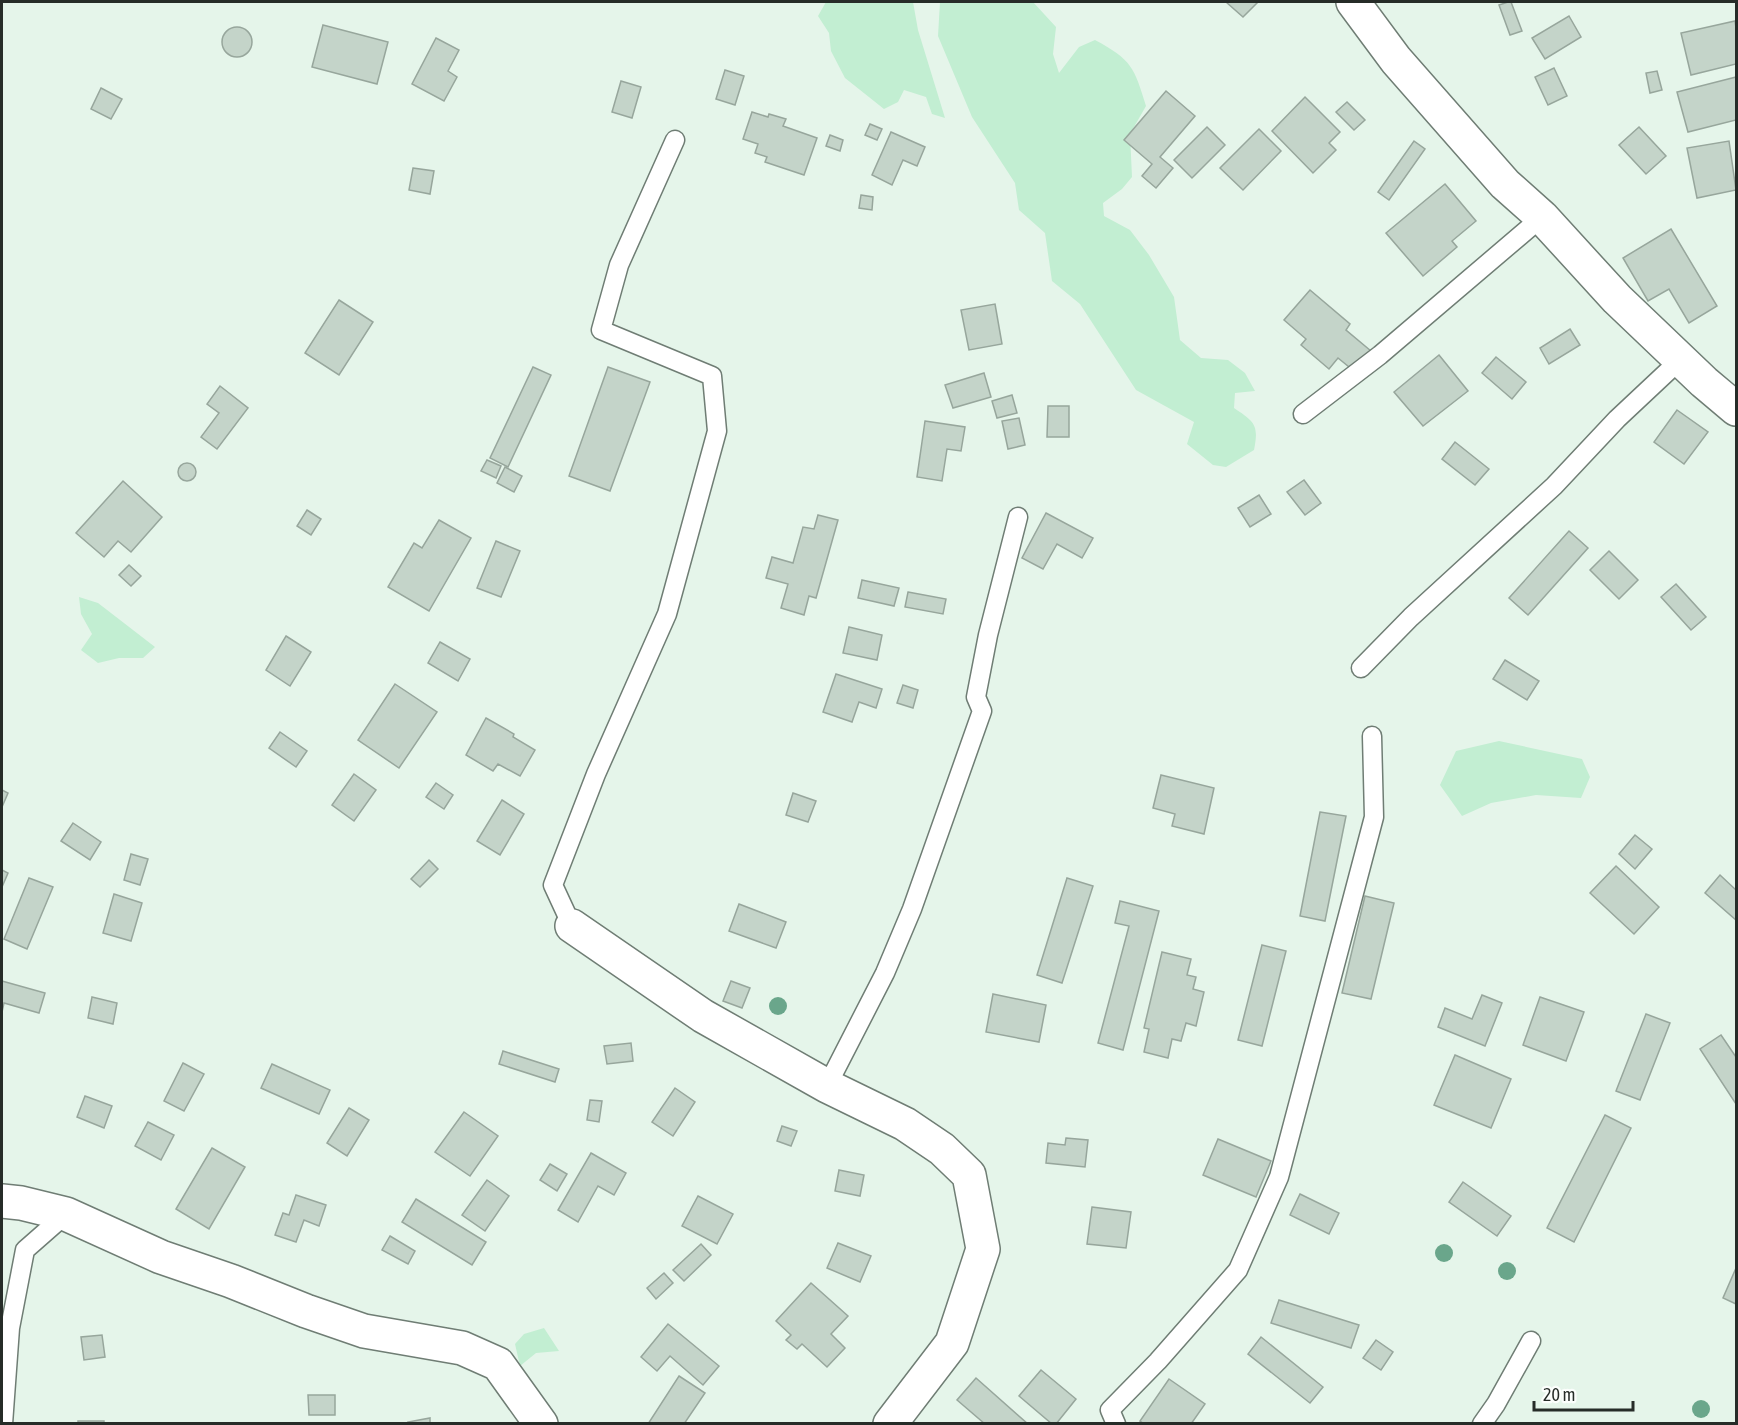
<svg xmlns="http://www.w3.org/2000/svg" width="1738" height="1425" font-family="'Asap Condensed',sans-serif">
<style>
.green{fill:#c2eed2}
.building{fill:#c4d4c9;stroke:#97a69c;stroke-width:1.5}
.lines{fill:none;stroke-linecap:round;stroke-linejoin:round}
.service-casing{stroke:#6f7d74;stroke-width:21}
.minor-casing{stroke:#6f7d74;stroke-width:36}
.service{stroke:#fff;stroke-width:18}
.minor{stroke:#fff;stroke-width:33}
.tree{fill:#6aa68b}
</style>
<rect width="100%" height="100%" fill="#e5f5ea"/>
<!-- green -->
<g class="green">
<polygon points="826,2 913,2 918,30 945,118 932,114 926,97 904,90 898,102 884,109 845,78 831,51 829,33 818,16"/>
<path d="M940 2H1033L1056 27 1053 54 1059 73 1079 47 1095 40C1132 60 1134 67 1146 106L1130 134 1132 177 1122 189 1103 203 1104 216 1130 230 1149 255 1174 297 1180 340 1201 358 1228 360 1245 373 1255 391 1235 393 1234 408C1255 422 1259 425 1254 450L1226 467 1213 465 1187 444 1194 422 1136 390 1080 304 1052 281 1045 233 1019 210 1015 183 972 117 938 36Z"/>
<polygon points="79,597 98,603 155,647 143,658 119,658 98,663 81,650 92,634 81,614"/>
<polygon points="1499,741 1582,759 1590,777 1581,798 1536,795 1491,803 1462,816 1440,785 1456,751"/>
<polygon points="544,1328 559,1351 536,1353 520,1366 515,1344 524,1334"/>
</g>
<!-- building -->
<g class="building">
<polygon points="1226,2 1258,2 1243,17"/>
<polygon points="1508,2 1511,2 1522,31 1510,35 1499,5"/>
<polygon points="1569,16 1581,37 1545,59 1532,38"/>
<polygon points="1735,21 1736,28 1736,64 1691,75 1681,33"/>
<polygon points="323,25 388,42 377,84 312,67"/>
<circle cx="237" cy="42" r="15"/>
<polygon points="436,38 459,50 448,71 457,77 444,101 412,84"/>
<polygon points="1554,68 1567,96 1548,105 1535,77"/>
<polygon points="725,70 744,76 735,105 716,99"/>
<polygon points="1657,71 1662,90 1650,93 1646,73"/>
<polygon points="1736,77 1736,120 1688,132 1677,92"/>
<polygon points="621,81 641,87 632,118 612,112"/>
<polygon points="101,88 122,99 111,119 91,109"/>
<polygon points="1166,91 1195,116 1160,157 1173,168 1156,188 1142,176 1152,164 1124,140"/>
<polygon points="1305,97 1340,132 1329,143 1336,150 1313,173 1272,131"/>
<polygon points="1347,102 1365,120 1354,130 1336,112"/>
<polygon points="752,112 768,117 769,114 786,119 783,126 817,138 804,175 765,162 767,157 755,153 758,144 743,139"/>
<polygon points="870,124 882,129 877,140 865,135"/>
<polygon points="1207,127 1225,145 1192,178 1174,160"/>
<polygon points="1639,127 1666,156 1646,174 1619,145"/>
<polygon points="1259,129 1281,151 1243,190 1220,168"/>
<polygon points="891,132 925,147 917,166 903,160 892,185 872,175"/>
<polygon points="830,135 843,140 840,151 826,146"/>
<polygon points="1414,141 1425,149 1389,200 1378,192"/>
<polygon points="1729,141 1736,190 1697,198 1687,148"/>
<polygon points="413,168 434,171 430,194 409,190"/>
<polygon points="1445,184 1476,221 1452,241 1457,247 1423,276 1386,233"/>
<polygon points="861,195 873,197 872,210 859,208"/>
<polygon points="1671,229 1717,306 1689,323 1669,289 1648,301 1623,258"/>
<polygon points="1310,290 1350,324 1346,330 1371,351 1354,371 1338,358 1329,369 1301,345 1306,339 1284,320"/>
<polygon points="339,300 373,322 339,375 305,353"/>
<polygon points="995,304 1002,344 969,350 961,310"/>
<polygon points="1570,329 1580,345 1549,364 1540,348"/>
<polygon points="1439,355 1468,391 1423,426 1394,392"/>
<polygon points="1496,357 1526,382 1512,399 1482,373"/>
<polygon points="533,367 551,375 508,467 490,458"/>
<polygon points="608,367 650,382 610,491 569,476"/>
<polygon points="984,373 991,397 953,408 945,385"/>
<polygon points="220,386 248,408 217,449 201,437 219,413 207,404"/>
<polygon points="1012,395 1017,413 997,418 992,401"/>
<polygon points="1048,406 1069,406 1069,437 1047,437"/>
<polygon points="1677,410 1708,432 1684,464 1654,442"/>
<polygon points="1019,418 1025,445 1008,449 1002,421"/>
<polygon points="925,421 965,427 961,451 947,449 942,481 917,477"/>
<polygon points="1455,442 1489,469 1475,485 1442,459"/>
<polygon points="487,460 501,466 496,478 481,471"/>
<circle cx="187" cy="472" r="9"/>
<polygon points="505,467 522,476 514,492 497,483"/>
<polygon points="1304,480 1321,503 1305,515 1287,492"/>
<polygon points="123,481 162,517 131,552 118,541 104,557 76,533"/>
<polygon points="1259,495 1271,514 1250,527 1238,508"/>
<polygon points="307,510 321,519 311,535 297,526"/>
<polygon points="1046,513 1093,538 1082,558 1057,544 1043,569 1022,558"/>
<polygon points="818,515 838,520 816,598 809,596 804,615 781,608 788,584 766,578 772,557 793,563 803,527 814,529"/>
<polygon points="439,520 471,538 429,611 388,587 414,543 422,548"/>
<polygon points="1569,531 1588,548 1528,615 1509,598"/>
<polygon points="496,541 520,551 501,597 477,588"/>
<polygon points="1609,551 1638,580 1619,599 1590,570"/>
<polygon points="129,565 141,576 131,586 119,575"/>
<polygon points="862,580 899,588 894,606 858,598"/>
<polygon points="1676,584 1706,617 1691,630 1661,597"/>
<polygon points="908,592 946,599 943,614 905,607"/>
<polygon points="849,627 882,635 877,660 843,653"/>
<polygon points="286,636 311,652 290,686 266,670"/>
<polygon points="440,642 470,659 458,681 428,663"/>
<polygon points="1505,660 1539,681 1527,700 1493,679"/>
<polygon points="836,674 882,689 876,708 859,702 852,722 823,712"/>
<polygon points="395,684 437,712 399,768 358,740"/>
<polygon points="903,685 918,690 913,708 897,703"/>
<polygon points="486,718 514,734 513,737 535,750 520,776 498,764 493,771 466,755"/>
<polygon points="280,732 307,751 296,767 269,748"/>
<polygon points="354,774 376,790 354,821 332,805"/>
<polygon points="1161,775 1214,788 1204,834 1172,826 1175,814 1153,808"/>
<polygon points="436,783 453,795 444,809 426,797"/>
<polygon points="2,790 8,793 2,807"/>
<polygon points="793,793 816,801 808,822 786,815"/>
<polygon points="502,800 524,814 500,855 477,841"/>
<polygon points="1320,812 1346,816 1325,921 1300,916"/>
<polygon points="73,823 101,842 90,860 61,841"/>
<polygon points="1635,835 1652,849 1635,869 1619,854"/>
<polygon points="131,854 148,859 140,885 124,880"/>
<polygon points="429,860 438,869 420,887 411,879"/>
<polygon points="1616,866 1659,907 1634,934 1590,893"/>
<polygon points="2,870 8,873 2,887"/>
<polygon points="1720,875 1736,890 1736,920 1705,893"/>
<polygon points="29,878 53,887 27,949 4,939"/>
<polygon points="1067,878 1093,886 1062,983 1037,975"/>
<polygon points="114,894 142,903 131,941 103,933"/>
<polygon points="1365,896 1394,903 1371,999 1342,993"/>
<polygon points="1120,901 1159,911 1123,1050 1098,1043 1129,926 1115,923"/>
<polygon points="739,904 786,922 776,948 729,931"/>
<polygon points="1262,945 1286,951 1262,1046 1238,1040"/>
<polygon points="1162,952 1191,959 1187,975 1196,977 1193,989 1204,992 1196,1026 1186,1023 1181,1041 1172,1039 1168,1058 1144,1052 1149,1029 1144,1028"/>
<polygon points="2,981 45,993 39,1013 4,1003 2,1012"/>
<polygon points="731,981 750,988 742,1008 723,1001"/>
<polygon points="993,994 1046,1005 1039,1042 986,1032"/>
<polygon points="1482,995 1502,1003 1485,1046 1438,1027 1445,1008 1472,1019"/>
<polygon points="92,997 117,1003 113,1024 88,1018"/>
<polygon points="1540,997 1584,1012 1566,1061 1523,1045"/>
<polygon points="1646,1014 1670,1023 1640,1100 1616,1091"/>
<polygon points="1721,1035 1736,1057 1736,1104 1700,1049"/>
<polygon points="631,1043 633,1061 607,1064 604,1046"/>
<polygon points="503,1051 559,1069 555,1082 499,1064"/>
<polygon points="1455,1055 1511,1079 1491,1128 1434,1105"/>
<polygon points="183,1063 204,1074 184,1111 164,1101"/>
<polygon points="272,1064 330,1090 319,1114 261,1088"/>
<polygon points="675,1088 695,1102 673,1136 652,1122"/>
<polygon points="85,1096 112,1106 104,1128 77,1117"/>
<polygon points="590,1100 602,1101 599,1122 587,1120"/>
<polygon points="349,1108 369,1120 347,1156 327,1143"/>
<polygon points="464,1112 498,1136 470,1176 435,1152"/>
<polygon points="1605,1115 1631,1128 1574,1242 1547,1228"/>
<polygon points="148,1122 174,1135 161,1160 135,1146"/>
<polygon points="782,1126 797,1131 791,1146 777,1141"/>
<polygon points="1066,1138 1088,1140 1085,1167 1046,1163 1048,1143 1065,1145"/>
<polygon points="1218,1139 1271,1161 1256,1197 1203,1175"/>
<polygon points="212,1148 245,1167 209,1229 176,1209"/>
<polygon points="591,1153 626,1173 614,1195 598,1186 578,1222 558,1210"/>
<polygon points="550,1164 567,1174 557,1191 540,1180"/>
<polygon points="839,1170 864,1175 860,1196 835,1191"/>
<polygon points="487,1180 509,1196 485,1231 462,1215"/>
<polygon points="1463,1182 1511,1216 1497,1236 1449,1202"/>
<polygon points="1300,1194 1339,1213 1329,1234 1290,1215"/>
<polygon points="296,1195 326,1205 319,1226 304,1220 296,1242 275,1235 283,1213 289,1215"/>
<polygon points="698,1196 733,1214 717,1244 682,1226"/>
<polygon points="416,1199 486,1242 472,1265 402,1222"/>
<polygon points="1092,1207 1131,1212 1126,1248 1087,1244"/>
<polygon points="390,1236 415,1251 408,1264 382,1250"/>
<polygon points="838,1243 871,1256 860,1282 827,1268"/>
<polygon points="701,1244 711,1255 684,1281 673,1270"/>
<polygon points="1736,1268 1736,1304 1723,1298"/>
<polygon points="664,1273 673,1283 656,1299 647,1288"/>
<polygon points="811,1283 848,1316 831,1334 845,1348 827,1367 802,1344 797,1349 786,1340 791,1335 776,1321"/>
<polygon points="1279,1300 1359,1325 1351,1348 1271,1323"/>
<polygon points="668,1324 719,1366 703,1385 670,1356 657,1371 641,1357"/>
<polygon points="102,1335 105,1357 84,1360 81,1337"/>
<polygon points="1261,1337 1323,1387 1310,1403 1248,1354"/>
<polygon points="1376,1340 1393,1352 1381,1370 1363,1358"/>
<polygon points="1041,1370 1076,1399 1056,1424 1052,1424 1019,1396"/>
<polygon points="679,1376 705,1393 684,1424 648,1424"/>
<polygon points="976,1378 1028,1424 985,1424 957,1400"/>
<polygon points="1169,1379 1205,1404 1191,1424 1144,1424 1140,1421"/>
<polygon points="308,1395 335,1395 335,1415 309,1415"/>
<polygon points="430,1418 430,1424 409,1424 408,1422"/>
<rect x="78" y="1421" width="26" height="3"/>
</g>
<g class="lines">
<!-- service casing -->
<g class="service-casing">
<g id="service">
<polyline points="1303,414 1380,355 1542,217"/>
<polyline points="1361,668 1411,617 1554,486 1617,419 1681,359"/>
<polyline points="572,926 553,885 596,774 667,614 717,431 712,376 601,330 619,265 675,140"/>
<polyline points="827,1086 885,973 912,909 982,711 976,697 988,635 1018,517"/>
<polyline points="3,1424 10,1328 25,1250 66,1214"/>
<polyline points="1116,1424 1110,1410 1158,1361 1238,1270 1279,1177 1374,817 1372,736"/>
<polyline points="1482,1424 1496,1404 1531,1341"/>
</g>
</g>
<!-- minor casing -->
<g class="minor-casing">
<g id="minor">
<polyline points="1353,2 1396,60 1505,184 1542,217 1617,299 1704,382 1736,409"/>
<polyline points="572,926 703,1016 827,1086 905,1124 942,1149 969,1175 983,1249 952,1343 890,1424"/>
<polyline points="2,1201 21,1203 66,1214 161,1257 231,1281 306,1311 364,1331 462,1348 498,1364 541,1424"/>
</g>
</g>
<!-- service -->
<use href="#service" class="service"/>
<!-- minor -->
<use href="#minor" class="minor"/>
</g>
<!-- trees -->
<g class="tree">
<circle cx="778" cy="1006" r="9"/>
<circle cx="1444" cy="1253" r="9"/>
<circle cx="1507" cy="1271" r="9"/>
<circle cx="1701" cy="1409" r="9"/>
</g>
<!-- border -->
<rect width="1738" height="1425" fill="none" stroke="#262c28" stroke-width="6"/>
<!-- scale -->
<path d="M1534 1401v9h99v-9" fill="none" stroke="#262c28" stroke-width="3"/>
<text x="1543" y="1401" font-size="18" fill="#262c28" stroke="#fbfefc" stroke-width="4.5" paint-order="stroke">20 m</text>
</svg>
